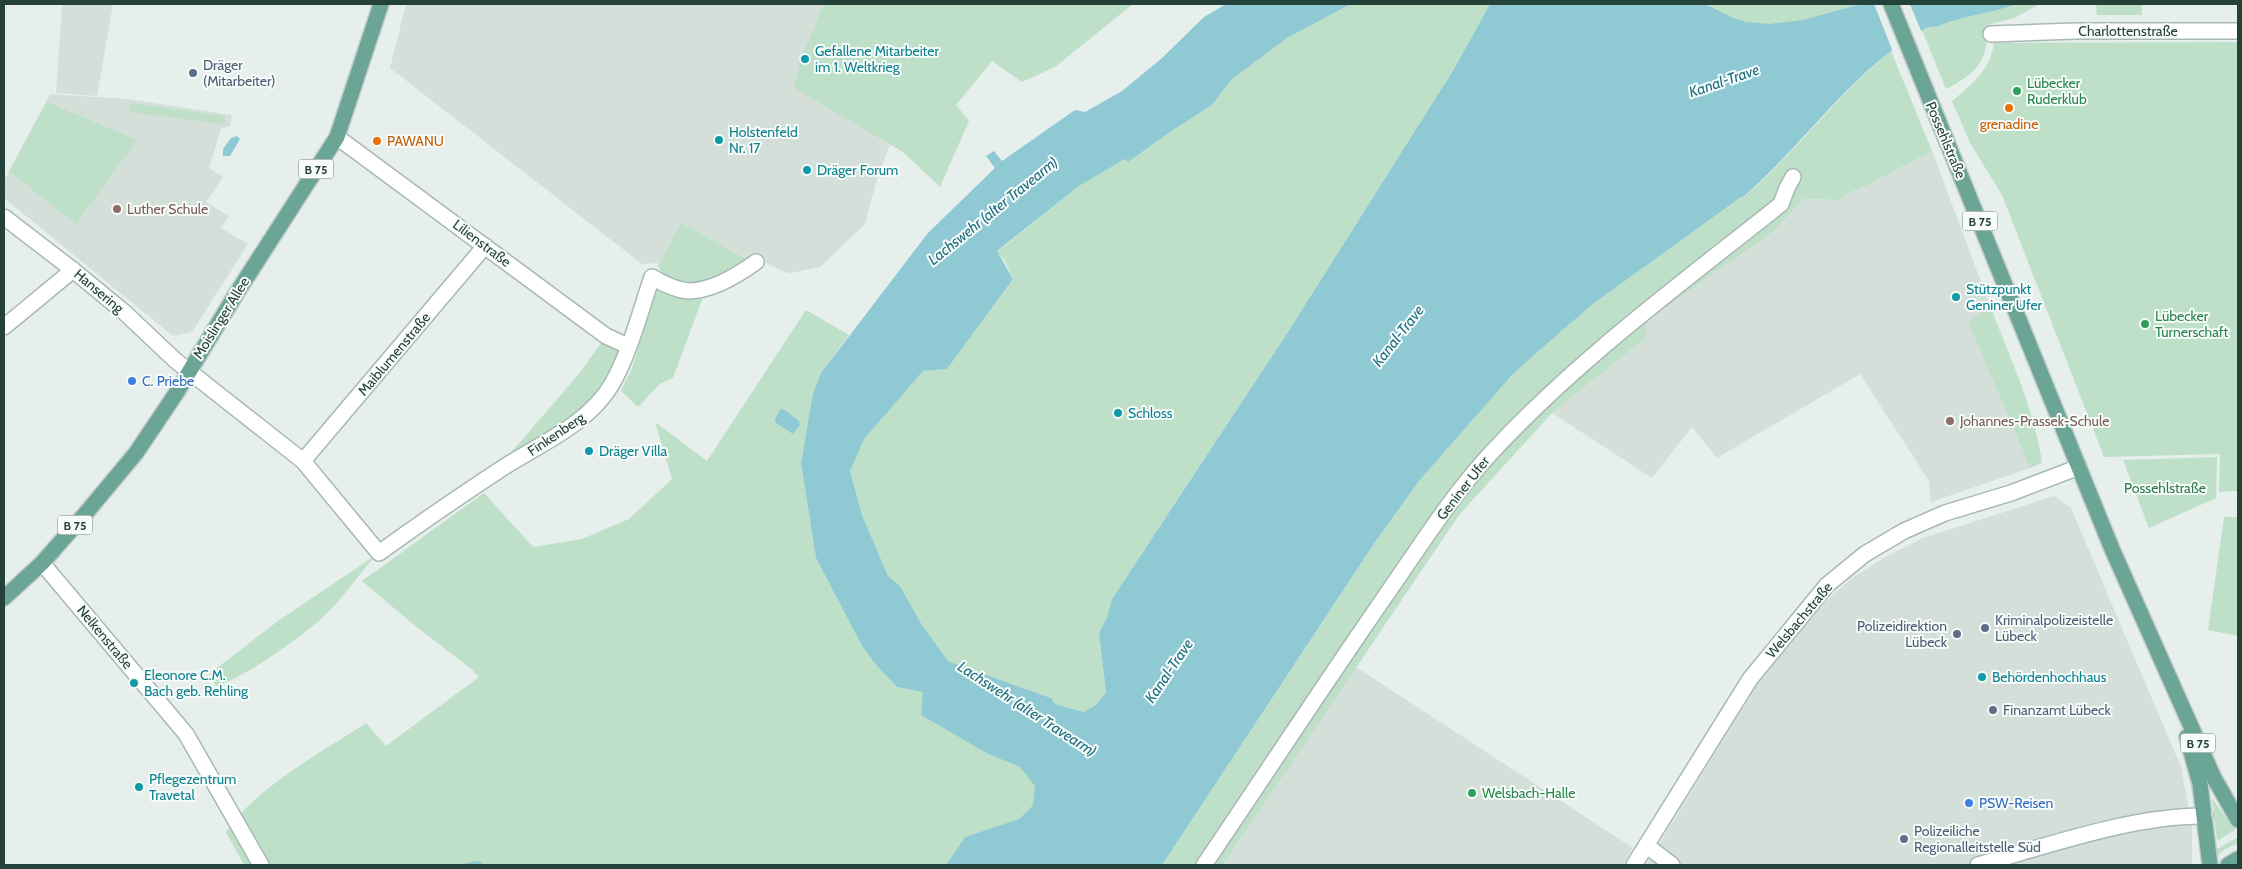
<svg xmlns="http://www.w3.org/2000/svg" width="2242" height="869" font-family="Cabin,sans-serif">
<style>
.built{fill:#d4dfda}
.green{fill:#bfe0c8}
.water{fill:#8ec9d4}
.pier{fill:#e6efeb}
.lines{fill:none;stroke-linecap:round;stroke-linejoin:round}
.stream{stroke:#8ec9d4;stroke-width:4}
.minor-casing{stroke:#a8b8b2;stroke-width:18}
.primary-casing{stroke:#c2cac8;stroke-width:18}
.minor{stroke:#fff;stroke-width:15}
.primary{stroke:#6aa596;stroke-width:15}
.culture-dot{fill:#0f9aa8;stroke:#f7fbf9;stroke-width:2}
.service-dot{fill:#5c6f8a;stroke:#f7fbf9;stroke-width:2}
.leisure-dot{fill:#2e9e5b;stroke:#f7fbf9;stroke-width:2}
.food-dot{fill:#e8710a;stroke:#f7fbf9;stroke-width:2}
.education-dot{fill:#8d6e63;stroke:#f7fbf9;stroke-width:2}
.shop-dot{fill:#3f7fe0;stroke:#f7fbf9;stroke-width:2}
.labels{text-anchor:middle;dominant-baseline:central;stroke-width:4;stroke-linejoin:round;paint-order:stroke}
.shield{fill:#f7fbf9;stroke:#637a73;stroke-width:1}
.shield-label{font-size:12px;font-weight:bold;fill:#24423a}
.street-label{font-size:14px;fill:#24423a;stroke:#f7fbf9}
.culture-label{font-size:14px;fill:#0d838f;stroke:#f7fbf9;text-anchor:start}
.service-label{font-size:14px;fill:#4e5e75;stroke:#f7fbf9;text-anchor:start}
.leisure-label{font-size:14px;fill:#27864d;stroke:#f7fbf9;text-anchor:start}
.food-label{font-size:14px;fill:#c56008;stroke:#f7fbf9}
.education-label{font-size:14px;fill:#785e54;stroke:#f7fbf9;text-anchor:start}
.shop-label{font-size:14px;fill:#366cbe;stroke:#f7fbf9;text-anchor:start}
.park-label{font-size:14px;fill:#2d7a4b;stroke:#f7fbf9}
.water-label{font-size:15px;font-style:italic;fill:#1c6f80;stroke:#f7fbf9}
</style>
<rect width="100%" height="100%" fill="#e6efeb"/>
<!-- built -->
<g class="built">
<polygon points="62,4 113,4 97,96 56,93"/>
<polygon points="406,4 989,4 893,136 877,179 865,224 820,267 790,273 782,271 766,263 745,258 681,223 660,263 642,264 390,68"/>
<polygon points="50,94 128,99 232,115 230,126 221,129 209,168 223,177 206,202 229,216 221,228 248,244 192,332 173,336 4,198 4,181"/>
<polygon points="1932,151 1991,308 1969,322 2030,468 1931,502 1929,481 1860,374 1717,458 1692,427 1652,478 1552,413 1646,338 1645,321 1774,231 1803,199 1841,200 1847,194 1868,185"/>
<polygon points="2054,496 2071,508 2181,767 2192,827 2192,865 1646,865 1763,675 1810,616 1852,578 1885,557 1923,538"/>
<polygon points="1356,667 1633,848 1623,865 1223,865"/>
</g>
<!-- green -->
<g class="green">
<polygon points="824,4 1133,4 1055,67 1022,82 992,61 956,105 969,121 940,187 903,152 794,88 801,58"/>
<polygon points="1351,4 1490,4 1454,69 1288,332 1112,599 1107,617 1099,633 1106,692 1096,705 1084,712 1055,704 1051,698 948,661 922,625 900,586 888,576 862,515 850,471 863,439 923,371 947,369 1013,279 1005,261 997,252 1079,186 1125,159 1128,162 1173,130 1212,105 1231,80 1287,38"/>
<path d="M1705 4H1861C1825 14 1781 32 1743 22 1730 18 1717 10 1705 4Z"/>
<path d="M2017 4H2040L2014 18 1988 25C1988 61 1977 73 1946 89L1922 30 1942 25 1945 22Z"/>
<polygon points="2096,4 2142,4 2142,15 2097,15"/>
<path d="M2238 42V491L2219 492 2220 454 2104 457 2002 195 1970 143 1952 101C1973 84 1990 70 1994 43Z"/>
<path d="M1891 51 1932 151 1868 185 1847 194 1841 200 1803 199 1774 231 1646 321V338L1552 413 1459 515 1223 865H1162L1375 542 1419 481 1512 375 1550 341 1593 304 1741 197 1743 198C1795 153 1837 95 1891 51Z"/>
<polygon points="47,102 137,140 76,224 9,171"/>
<polygon points="130,103 225,116 224,124 129,112"/>
<path d="M681 223 745 258C741 266 735 268 727 272 705 283 673 293 658 266Z"/>
<path d="M657 290C673 295 686 298 703 297L673 378 660 384 638 407 621 391 632 368Z"/>
<path d="M1991 308C2010 358 2035 410 2042 463L2030 468 1968 321Z"/>
<path d="M806 310 849 335 821 373 813 393 801 463 816 558 862 646 877 666 897 687 924 692 921 715 988 754 1020 767 1036 786 1033 805 1019 819 965 837 946 865H244L226 832C258 786 319 754 366 723L386 746 479 677 470 668 414 625 362 581 484 493 533 547 582 539 629 519 672 479 655 422 707 461Z"/>
<polygon points="606,336 622,344 612,384 594,407 508,456 579,374"/>
<polygon points="2217,457 2216,498 2149,528 2123,460"/>
<polygon points="2224,517 2238,517 2238,636 2208,630"/>
<path d="M379 553C359 572 345 597 324 616 302 637 244 678 216 686L209 674 278 621Z"/>
<polygon points="2212,798 2235,830 2217,841"/>
<polygon points="2238,837 2238,843 2224,850 2217,856 2217,849"/>
</g>
<!-- water -->
<g class="water">
<path d="M1226 4H1351L1287 38 1231 80 1212 105 1173 130 1128 162 1125 159 1079 186 997 251 1013 279 947 369 923 371 864 439 850 471 862 515 888 576 900 586 922 625 948 661 1051 698 1055 704 1084 712 1096 705 1106 692 1099 633 1107 617 1112 599 1288 332 1454 69 1490 4H1705L1733 18 1746 22 1769 24 1803 20 1861 4H2017C1992 13 1965 15 1941 25 1935 28 1928 26 1923 30 1855 67 1802 147 1742 198L1741 197 1593 304 1550 341 1512 375 1419 481 1375 542 1162 865H946L965 837 1019 819 1033 805 1035 786 1020 767 988 754 921 715 923 692 897 687 877 666 862 646 816 558 801 463 813 393 821 373 928 233 995 168 986 156 994 151 1002 161 1075 110 1085 112 1122 91 1161 59 1204 17Z"/>
<polygon points="237,136 240,139 230,156 223,156 223,149 231,138"/>
<polygon points="780,409 785,410 799,421 800,425 793,434 776,423 775,420"/>
</g>
<!-- pier -->
<polygon class="pier" points="1874,4 1910,4 1922,33 1893,52"/>
<g class="lines">
<!-- stream -->
<polyline class="stream" points="467,865 478,863 481,865"/>
<!-- minor casing -->
<g class="minor-casing">
<g id="minor">
<polyline points="1991,34 2077,31 2238,31"/>
<polyline points="337,137 606,336 628,346"/>
<path d="M4 217 73 270 124 312 176 361 303 461 379 553C419 524 460 496 501 469 539 444 588 425 612 384 630 352 640 312 652 277 662 283 676 290 688 291 711 291 738 275 756 262"/>
<polyline points="4,327 73,270"/>
<polyline points="303,461 485,246"/>
<polyline points="42,563 186,734 261,865"/>
<polyline points="1647,846 1672,865"/>
<path d="M1204 865C1267 772 1329 677 1393 585 1424 540 1454 493 1491 453 1578 359 1682 283 1781 204L1787 188 1793 177"/>
<polyline points="1634,865 1750,679 1827,585 1865,554 1904,531 1945,513 2011,493 2079,467"/>
<path d="M1978 865C2047 846 2134 815 2205 816"/>
</g>
</g>
<!-- primary casing -->
<g class="primary-casing">
<g id="primary">
<polyline points="1891,4 2112,549 2214,778 2238,820"/>
<polyline points="4,598 42,563 86,513 136,453 177,392 236,294 337,137 381,4"/>
<polyline points="2187,737 2200,784 2210,865"/>
<polyline points="2228,865 2238,859"/>
</g>
</g>
<!-- minor -->
<use href="#minor" class="minor"/>
<!-- primary -->
<use href="#primary" class="primary"/>
</g>
<!-- markers -->
<g class="culture-dot">
<circle cx="805" cy="59" r="5"/>
<circle cx="719" cy="140" r="5"/>
<circle cx="807" cy="170" r="5"/>
<circle cx="1956" cy="297" r="5"/>
<circle cx="1118" cy="413" r="5"/>
<circle cx="589" cy="451" r="5"/>
<circle cx="1982" cy="677" r="5"/>
<circle cx="134" cy="683" r="5"/>
<circle cx="139" cy="787" r="5"/>
</g>
<g class="service-dot">
<circle cx="193" cy="73" r="5"/>
<circle cx="1985" cy="628" r="5"/>
<circle cx="1957" cy="634" r="5"/>
<circle cx="1993" cy="710" r="5"/>
<circle cx="1904" cy="839" r="5"/>
</g>
<g class="leisure-dot">
<circle cx="2017" cy="91" r="5"/>
<circle cx="2145" cy="324" r="5"/>
<circle cx="1472" cy="793" r="5"/>
</g>
<g class="food-dot">
<circle cx="2009" cy="108" r="5"/>
<circle cx="377" cy="141" r="5"/>
</g>
<g class="education-dot">
<circle cx="117" cy="209" r="5"/>
<circle cx="1950" cy="421" r="5"/>
</g>
<g class="shop-dot">
<circle cx="132" cy="381" r="5"/>
<circle cx="1969" cy="803" r="5"/>
</g>
<g class="labels">
<!-- shield labels -->
<g class="shield">
<rect x="298.5" y="159.5" width="35" height="19" rx="4"/>
<rect x="1962.5" y="211.5" width="35" height="19" rx="4"/>
<rect x="57.5" y="515.5" width="35" height="19" rx="4"/>
<rect x="2180.5" y="733.5" width="35" height="19" rx="4"/>
</g>
<g class="shield-label">
<text x="316" y="169">B 75</text>
<text x="1980" y="221">B 75</text>
<text x="75" y="525">B 75</text>
<text x="2198" y="743">B 75</text>
</g>
<!-- street labels -->
<g class="street-label">
<text x="2128" y="31">Charlottenstraße</text>
<text transform="translate(1946 140) rotate(67)">Possehlstraße</text>
<text transform="translate(482 243) rotate(37)">Lilienstraße</text>
<text transform="translate(99 291) rotate(40)">Hansering</text>
<text transform="translate(221 318) rotate(-58)">Moislinger Allee</text>
<text transform="translate(394 354) rotate(-50)">Maiblumenstraße</text>
<text transform="translate(556 434) rotate(-34)">Finkenberg</text>
<text transform="translate(1463 488) rotate(-52)">Geniner Ufer</text>
<text transform="translate(1799 620) rotate(-50)">Welsbachstraße</text>
<text transform="translate(105 637) rotate(50)">Nelkenstraße</text>
</g>
<!-- culture labels -->
<g class="culture-label">
<text x="815" y="51">Gefallene Mitarbeiter<tspan x="815" dy="16">im 1. Weltkrieg</tspan></text>
<text x="729" y="132">Holstenfeld<tspan x="729" dy="16">Nr. 17</tspan></text>
<text x="817" y="170">Dräger Forum</text>
<text x="1966" y="289">Stützpunkt<tspan x="1966" dy="16">Geniner Ufer</tspan></text>
<text x="1128" y="413">Schloss</text>
<text x="599" y="451">Dräger Villa</text>
<text x="144" y="675">Eleonore C.M.<tspan x="144" dy="16">Bach geb. Rehling</tspan></text>
<text x="1992" y="677">Behördenhochhaus</text>
<text x="149" y="779">Pflegezentrum<tspan x="149" dy="16">Travetal</tspan></text>
</g>
<!-- service labels -->
<g class="service-label">
<text x="203" y="65">Dräger<tspan x="203" dy="16">(Mitarbeiter)</tspan></text>
<text x="1995" y="620">Kriminalpolizeistelle<tspan x="1995" dy="16">Lübeck</tspan></text>
<text x="1947" y="626" text-anchor="end">Polizeidirektion<tspan x="1947" dy="16">Lübeck</tspan></text>
<text x="2003" y="710">Finanzamt Lübeck</text>
<text x="1914" y="831">Polizeiliche<tspan x="1914" dy="16">Regionalleitstelle Süd</tspan></text>
</g>
<!-- leisure labels -->
<g class="leisure-label">
<text x="2027" y="83">Lübecker<tspan x="2027" dy="16">Ruderklub</tspan></text>
<text x="2155" y="316">Lübecker<tspan x="2155" dy="16">Turnerschaft</tspan></text>
<text x="1482" y="793">Welsbach-Halle</text>
</g>
<!-- food labels -->
<g class="food-label">
<text x="2009" y="124">grenadine</text>
<text x="387" y="141" text-anchor="start">PAWANU</text>
</g>
<!-- education labels -->
<g class="education-label">
<text x="127" y="209">Luther Schule</text>
<text x="1960" y="421">Johannes-Prassek-Schule</text>
</g>
<!-- shop labels -->
<g class="shop-label">
<text x="142" y="381">C. Priebe</text>
<text x="1979" y="803">PSW-Reisen</text>
</g>
<!-- park labels -->
<g class="park-label">
<text x="2165" y="488">Possehlstraße</text>
</g>
<!-- water labels -->
<g class="water-label">
<text transform="translate(1724 81) rotate(-19)">Kanal-Trave</text>
<text transform="translate(993 211) rotate(-39)">Lachswehr (alter Travearm)</text>
<text transform="translate(1398 336) rotate(-52)">Kanal-Trave</text>
<text transform="translate(1169 671) rotate(-56)">Kanal-Trave</text>
<text transform="translate(1027 709) rotate(33)">Lachswehr (alter Travearm)</text>
</g>
</g>
<!-- border -->
<rect width="2242" height="869" fill="none" stroke="#24423a" stroke-width="10"/>
</svg>
